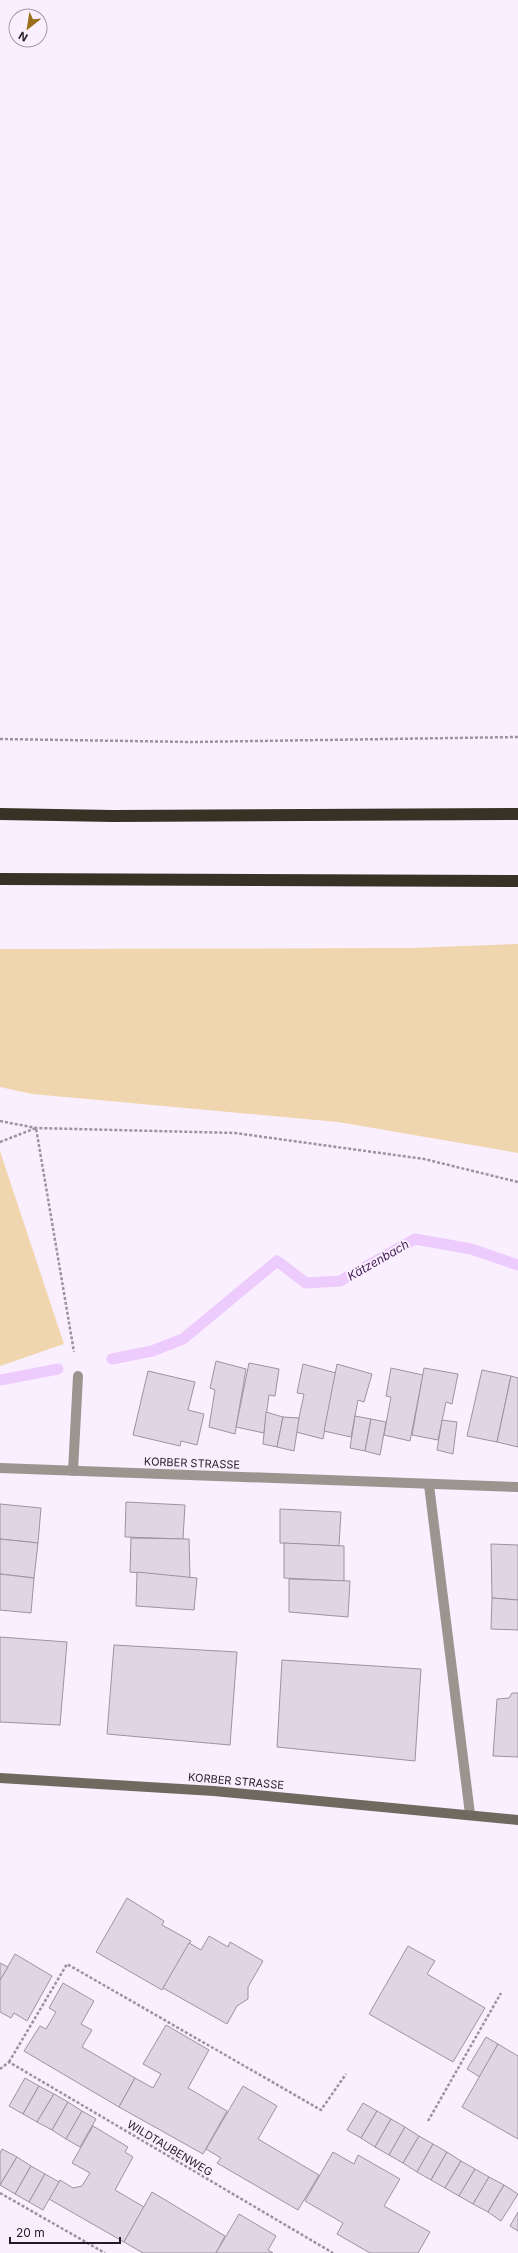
<svg xmlns="http://www.w3.org/2000/svg" width="518" height="2253" font-family="Inter,sans-serif">
<style>
.green{fill:#f0d6ae}
.lines{fill:none;stroke-linecap:round;stroke-linejoin:round}
.stream{stroke:#edcbfc;stroke-width:11}
.building{fill:#dfd5e4;stroke:#9d93a1}
.path{stroke:#9b939f;stroke-width:2.5;stroke-dasharray:3 2;stroke-linecap:butt}
.street{stroke:#9a968f;stroke-width:10}
.secondary{stroke:#6f6960;stroke-width:10}
.highway{stroke:#383125;stroke-width:12}
.labels{text-anchor:middle;dominant-baseline:central;stroke-width:4;stroke-linejoin:round;paint-order:stroke}
.street-label{font-size:11px;fill:#201c22;stroke:#faefff}
.water-label{font-size:12px;font-style:italic;fill:#421952;stroke:#faefff}
</style>
<rect width="100%" height="100%" fill="#faefff"/>
<!-- green -->
<g class="green">
<polygon points="518,944 518,1153 338,1122 32,1094 0,1087 0,949 411,948"/>
<polygon points="0,1151 64,1344 0,1366"/>
</g>
<g class="lines">
<!-- stream -->
<g class="stream">
<polyline points="112,1359 152,1351 183,1339 277,1261 306,1283 340,1281 415,1239 471,1249 518,1265"/>
<polyline points="0,1380 58,1369"/>
</g>
</g>
<!-- building -->
<g class="building">
<polygon points="216,1361 246,1369 235,1434 209,1427 215,1390 210,1388"/>
<polygon points="249,1363 279,1369 275,1396 269,1395 264,1433 236,1427"/>
<polygon points="303,1364 336,1373 323,1439 296,1432 304,1394 297,1393"/>
<polygon points="337,1364 372,1374 364,1402 358,1400 351,1437 324,1431"/>
<polygon points="391,1368 423,1375 410,1441 384,1435 391,1397 386,1396"/>
<polygon points="424,1368 458,1374 452,1404 446,1402 438,1440 412,1435"/>
<polygon points="482,1370 511,1376 497,1442 467,1436"/>
<polygon points="148,1371 195,1382 188,1410 204,1414 197,1445 181,1441 180,1446 133,1435"/>
<polygon points="511,1376 518,1378 518,1447 497,1442"/>
<polygon points="266,1412 283,1417 277,1447 263,1444"/>
<polygon points="355,1416 371,1419 365,1451 350,1448"/>
<polygon points="283,1417 299,1418 294,1451 277,1447"/>
<polygon points="371,1419 386,1422 380,1455 365,1451"/>
<polygon points="442,1420 457,1422 453,1454 437,1450"/>
<polygon points="126,1502 185,1505 183,1539 125,1537"/>
<polygon points="0,1504 41,1508 38,1543 0,1539"/>
<polygon points="280,1509 341,1512 339,1546 280,1543"/>
<polygon points="131,1538 189,1539 190,1578 130,1572"/>
<polygon points="0,1539 38,1543 34,1578 0,1574"/>
<polygon points="284,1543 344,1546 344,1581 284,1578"/>
<polygon points="491,1544 518,1545 518,1600 492,1598"/>
<polygon points="137,1572 197,1578 194,1610 136,1606"/>
<polygon points="0,1574 34,1578 31,1613 0,1610"/>
<polygon points="289,1579 350,1581 348,1617 289,1612"/>
<polygon points="492,1598 518,1600 518,1630 491,1629"/>
<polygon points="0,1637 67,1642 60,1725 0,1722"/>
<polygon points="114,1645 237,1652 230,1745 107,1734"/>
<polygon points="282,1660 421,1669 415,1761 277,1747"/>
<polygon points="512,1693 518,1693 518,1757 493,1756 497,1699 509,1698"/>
<polygon points="127,1898 164,1921 162,1925 191,1941 162,1990 96,1952"/>
<polygon points="209,1936 228,1947 230,1942 263,1961 248,1987 248,1999 237,2006 227,2024 163,1988 189,1943 201,1950"/>
<polygon points="408,1946 435,1961 427,1974 485,2008 453,2062 369,2014"/>
<polygon points="15,1954 52,1976 27,2021 14,2013 11,2018 0,2012 0,1980"/>
<polygon points="0,1963 8,1967 0,1980"/>
<polygon points="63,1983 94,2001 81,2024 92,2030 82,2047 135,2078 119,2107 24,2051 40,2026 46,2029 56,2012 49,2008"/>
<polygon points="166,2025 209,2050 188,2088 227,2111 203,2154 119,2107 135,2078 153,2088 161,2074 143,2064"/>
<polygon points="486,2037 498,2044 480,2077 467,2069"/>
<polygon points="498,2044 518,2056 518,2139 462,2107"/>
<polygon points="25,2078 39,2086 23,2114 9,2106"/>
<polygon points="39,2086 54,2094 37,2122 23,2114"/>
<polygon points="243,2086 277,2106 258,2139 319,2175 298,2210 217,2163 221,2158 206,2149"/>
<polygon points="54,2094 68,2102 52,2130 37,2122"/>
<polygon points="68,2102 82,2111 66,2139 52,2130"/>
<polygon points="363,2103 377,2111 361,2138 347,2130"/>
<polygon points="82,2111 96,2119 80,2147 66,2139"/>
<polygon points="377,2111 391,2119 375,2147 361,2138"/>
<polygon points="391,2119 405,2127 389,2155 375,2147"/>
<polygon points="93,2126 128,2147 125,2152 133,2157 115,2190 144,2207 124,2242 49,2199 60,2180 73,2188 82,2186 90,2173 72,2163"/>
<polygon points="405,2127 419,2136 403,2163 389,2155"/>
<polygon points="419,2136 433,2144 417,2172 403,2163"/>
<polygon points="433,2144 447,2152 431,2180 417,2172"/>
<polygon points="2,2149 17,2157 0,2185 0,2153"/>
<polygon points="333,2152 354,2164 358,2155 400,2179 384,2206 430,2232 418,2253 370,2253 337,2234 343,2223 305,2201"/>
<polygon points="447,2152 461,2161 445,2188 431,2180"/>
<polygon points="17,2157 31,2166 15,2194 0,2185"/>
<polygon points="461,2161 475,2169 459,2196 445,2188"/>
<polygon points="31,2166 45,2174 29,2202 15,2194"/>
<polygon points="475,2169 489,2177 473,2204 459,2196"/>
<polygon points="45,2174 59,2182 43,2210 29,2202"/>
<polygon points="489,2177 504,2185 488,2212 473,2204"/>
<polygon points="504,2185 518,2194 501,2221 488,2212"/>
<polygon points="152,2192 225,2236 216,2253 143,2253 124,2242"/>
<polygon points="518,2212 518,2231 510,2226"/>
<polygon points="239,2214 276,2236 268,2250 273,2253 216,2253"/>
</g>
<g class="lines">
<!-- path -->
<g class="path">
<polyline points="0,739 192,742 518,737"/>
<polyline points="0,1121 36,1128 235,1133 424,1159 518,1182"/>
<polyline points="0,1142 36,1128 74,1352"/>
<polyline points="9,2062 67,1964 321,2110 346,2074"/>
<polyline points="0,2069 9,2062 333,2253"/>
<polyline points="428,2121 501,1993"/>
<polyline points="0,2193 105,2253"/>
</g>
<!-- street -->
<g class="street">
<polyline points="0,1468 518,1487"/>
<polyline points="73,1471 78,1376"/>
<polyline points="429,1485 470,1814"/>
</g>
<!-- secondary -->
<polyline class="secondary" points="0,1778 214,1791 518,1820"/>
<!-- highway -->
<g class="highway">
<polyline points="0,814 113,816 518,814"/>
<polyline points="0,879 518,881"/>
</g>
</g>
<g class="labels">
<!-- street labels -->
<g class="street-label">
<text transform="translate(192 1463) rotate(2)">KORBER STRASSE</text>
<text transform="translate(236 1781) rotate(5)">KORBER STRASSE</text>
<text transform="translate(170 2148) rotate(31)">WILDTAUBENWEG</text>
</g>
<!-- water labels -->
<g class="water-label">
<text transform="translate(378 1260) rotate(-30)">Kätzenbach</text>
</g>
</g>
<!-- north arrow -->
<g transform="translate(28 28) rotate(210)"><circle r="19" fill="#faefff" stroke="#a39ba7"/>
<path d="M0-3L7 15L0 10L-7 15Z" fill="#986e1b"/>
<text y="-6" font-size="11" font-weight="bold" text-anchor="middle" fill="#201c22">N</text>
</g>
<!-- scale -->
<path d="M10 2237v6h110v-6" fill="none" stroke="#201c22" stroke-width="2"/>
<text x="16" y="2237" font-size="12" fill="#201c22" stroke="#faefff" stroke-width="3" paint-order="stroke">20 m</text>
</svg>
